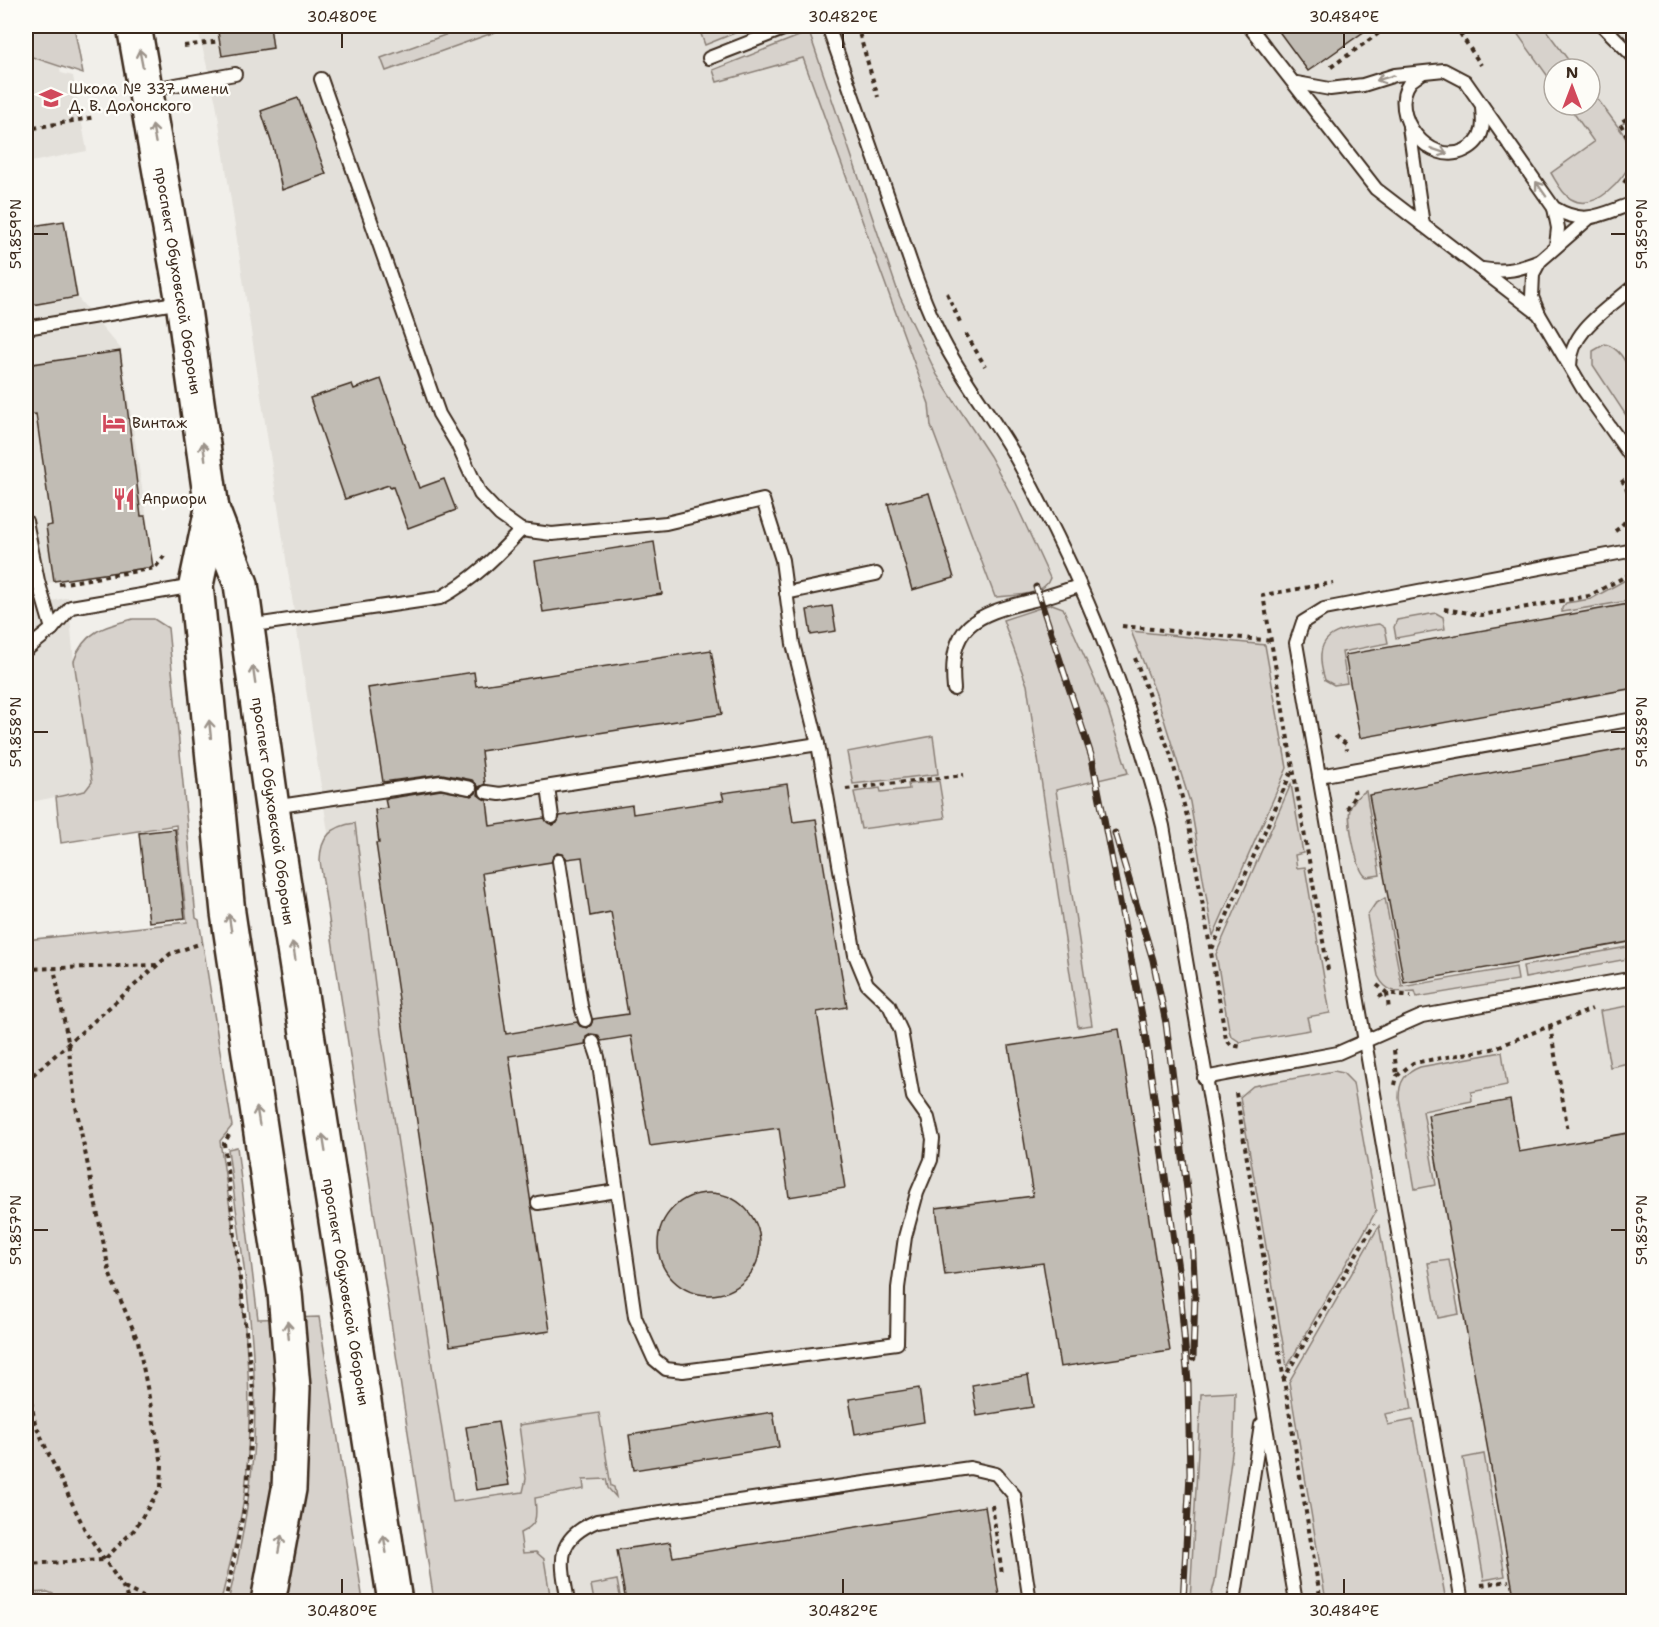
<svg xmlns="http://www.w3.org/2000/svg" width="1659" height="1627" font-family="'Shantell Sans',sans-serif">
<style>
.built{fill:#e3e0da;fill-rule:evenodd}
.green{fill:#d7d2cc;stroke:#897e75;stroke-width:1.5}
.building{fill:#c1bcb4;stroke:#3b2a1e;stroke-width:1.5;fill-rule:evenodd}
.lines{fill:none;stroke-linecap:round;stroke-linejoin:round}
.lane-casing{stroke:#3b2a1e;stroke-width:16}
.primary-casing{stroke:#3b2a1e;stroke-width:38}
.path{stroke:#3b2a1e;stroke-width:4;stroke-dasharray:4.5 4.5;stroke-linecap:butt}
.lane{stroke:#fdfcf7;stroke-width:12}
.primary{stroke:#fdfcf7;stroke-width:33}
.rail-casing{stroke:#3b2a1e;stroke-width:7}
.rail{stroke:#fdfcf7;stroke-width:4.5;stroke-dasharray:14;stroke-linecap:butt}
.oneway{stroke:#9c938a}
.ticks{fill:none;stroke:#3b2a1e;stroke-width:2}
.labels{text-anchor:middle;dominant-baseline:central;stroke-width:5;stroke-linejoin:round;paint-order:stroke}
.poi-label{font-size:15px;fill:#3b2a1e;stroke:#fdfcf7;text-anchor:start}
.street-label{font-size:15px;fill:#3b2a1e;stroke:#fdfcf7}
.neatline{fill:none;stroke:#3b2a1e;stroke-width:2}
.ticks-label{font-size:15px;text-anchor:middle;fill:#3b2a1e}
</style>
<rect width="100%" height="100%" fill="#f1efea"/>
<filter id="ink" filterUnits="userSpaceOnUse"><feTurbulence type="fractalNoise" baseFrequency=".0167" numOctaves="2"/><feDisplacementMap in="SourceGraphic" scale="12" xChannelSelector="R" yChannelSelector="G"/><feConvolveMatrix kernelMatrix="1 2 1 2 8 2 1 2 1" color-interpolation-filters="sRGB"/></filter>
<g filter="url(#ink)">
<!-- built -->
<g class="built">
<polygon points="26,26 51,26 61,73 73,76 87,151 26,163"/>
<path d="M197 26H1633V1601H446L216 103ZM1554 69H1590V105H1554Z"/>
<polygon points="26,164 38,225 64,221 77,297 121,349 154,567 33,585 26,589"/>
<polygon points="68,597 74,661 92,783 85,791 26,803 26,608"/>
</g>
<!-- green -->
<g class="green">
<polygon points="26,26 74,26 83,74 26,55"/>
<polygon points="470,26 512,26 386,71 381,58"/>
<polygon points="715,26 752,26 705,45 701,34"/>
<polygon points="1512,26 1543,26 1575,69 1554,69 1554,85"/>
<path d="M809 32 899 295 937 375 990 456 1016 504 1050 578C1044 597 1011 595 995 597L931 426 929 404 803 58 717 82 713 70Z"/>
<path d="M1590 89 1625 136 1632 159C1625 179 1595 213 1571 199 1562 194 1556 181 1551 173L1594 142 1568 105H1590Z"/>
<path d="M1605 344C1636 353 1634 402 1633 426L1593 365V351Z"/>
<polygon points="1629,578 1633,578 1633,600 1562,612 1562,608 1566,603 1591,599"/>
<polygon points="1052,604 1063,608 1108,710 1128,773 1056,790 1092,1025 1078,1027 1027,685 1003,620"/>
<polygon points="1436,613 1443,617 1445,629 1396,638 1394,627 1397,620"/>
<path d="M133 619H154L168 628 196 918 199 920 232 1126 220 1141C237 1257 258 1373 245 1490 241 1527 229 1565 221 1601L73 1602 48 1592 26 1593V940L187 922 176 825 61 843 56 797 85 791 92 782 74 661C83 632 105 626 133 619Z"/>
<path d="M1379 624 1385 628 1388 643 1342 652 1347 683 1334 685 1325 680C1309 630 1340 630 1379 624Z"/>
<polygon points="1131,631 1265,645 1287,768 1213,936 1190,802 1156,694"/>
<polygon points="933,736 938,774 853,784 847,752"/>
<polygon points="939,781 945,818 861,829 854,792 880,788 881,792 909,789 908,784"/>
<polygon points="1291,784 1303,853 1295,855 1297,868 1305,867 1330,1013 1307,1017 1310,1030 1240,1042 1231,1036 1229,1030 1216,954"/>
<path d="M1366 791 1380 875 1367 877C1357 874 1347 820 1350 809 1353 800 1358 795 1366 791Z"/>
<path d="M355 823 381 1033 453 1502 523 1492 526 1479 519 1425 599 1413 611 1486 614 1487 616 1497 608 1488 606 1479 583 1480 584 1489 535 1498C537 1518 538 1524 520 1533L523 1553 536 1552 544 1559 551 1601H434L320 861C320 837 332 826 355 823Z"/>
<path d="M1385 898 1402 987 1516 967 1518 980 1417 997 1415 991C1398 993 1386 993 1378 976L1367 916 1375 904Z"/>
<polygon points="1633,946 1633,958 1525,978 1523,966"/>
<polygon points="1633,1005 1633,1062 1610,1067 1600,1011"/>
<path d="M1502 1052 1507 1085 1471 1092 1472 1101 1423 1111 1436 1185 1415 1189 1399 1098C1399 1081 1405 1073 1420 1067Z"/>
<polygon points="1334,1071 1343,1073 1353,1083 1376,1211 1287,1367 1240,1097 1253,1086"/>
<path d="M237 1147 258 1319 319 1317 363 1601 228 1602C241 1549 251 1494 254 1440 259 1343 240 1245 228 1149Z"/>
<polygon points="1379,1226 1412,1409 1385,1414 1388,1425 1413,1420 1446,1601 1326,1601 1289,1382"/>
<polygon points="1449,1260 1459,1314 1438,1318 1428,1263"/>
<polygon points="1235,1392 1234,1438 1215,1581 1210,1601 1190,1601 1201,1394"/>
<polygon points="1484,1454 1505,1576 1484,1580 1463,1458"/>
<polygon points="617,1580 621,1601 594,1601 591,1585"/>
</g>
<!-- building -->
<g class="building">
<polygon points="217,26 270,26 273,48 222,56"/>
<polygon points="1275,26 1372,26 1308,71"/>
<polygon points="298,98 326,174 282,190 274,150 261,111"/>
<polygon points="64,221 77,297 26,306 26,227"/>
<polygon points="120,351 141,516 145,516 153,567 54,581 46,526 52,525 36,414 28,415 26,365"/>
<polygon points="381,379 419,488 444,479 456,510 408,528 393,487 390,488 389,485 345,499 310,398 352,384 354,389"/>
<polygon points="929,493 954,578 912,590 888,504"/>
<polygon points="654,542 662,594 543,612 535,561"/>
<polygon points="1634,603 1634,688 1360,738 1345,655"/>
<polygon points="832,606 836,631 811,635 807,610"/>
<path d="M711 650 722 714 481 751 485 784 479 787 478 795 487 801 490 826 544 818 553 825 557 823 560 816 632 805 633 814 724 800 722 793 787 784 793 822 816 819 847 1007 817 1012 845 1188 789 1197 779 1128 650 1146 631 1036 601 1041 598 1035 591 1034 586 1037 585 1044 509 1056 550 1331 450 1346 376 843H379L375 810 387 808 385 799 441 790 472 796 476 793 478 786 472 780 442 774 383 782 368 688 474 672 476 686ZM557 853 563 854 567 859 582 857 590 916 611 912 628 1014 593 1019 591 1025 587 1028 580 1026 577 1022 506 1034 482 873 551 862Z"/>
<polygon points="1634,747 1634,941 1404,983 1369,795"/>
<polygon points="175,829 185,918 149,922 139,833"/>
<polygon points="1119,1029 1170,1351 1060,1367 1043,1263 945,1275 936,1208 1033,1196 1009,1046"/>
<polygon points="1510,1100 1519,1152 1634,1132 1634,1602 1515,1602 1428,1115"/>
<circle cx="709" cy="1244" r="51"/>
<polygon points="1028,1375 1033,1407 977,1416 972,1385"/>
<polygon points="919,1388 924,1422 855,1434 849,1399"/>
<polygon points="773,1412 779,1447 634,1470 629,1435"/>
<polygon points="498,1422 509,1485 476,1490 466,1427"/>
<polygon points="985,1506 1000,1602 626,1602 617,1550 670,1542 673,1557"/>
</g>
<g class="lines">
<!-- lane casing -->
<g class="lane-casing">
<g id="lane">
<path d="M828 26C849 85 870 145 891 205 907 251 921 298 943 341 964 382 993 417 1015 456 1080 572 1131 697 1163 826L1296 1602"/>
<polyline points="1249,26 1376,189 1539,314"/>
<polyline points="1603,26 1634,57"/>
<polyline points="709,58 791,26"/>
<path d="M1422 73C1418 76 1413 79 1410 82 1387 114 1430 168 1465 150 1473 146 1480 139 1482 130 1484 123 1482 113 1482 106"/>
<polyline points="321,79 439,414 457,444 480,494 500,515 521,530 552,534 666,523 763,500 782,560 793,644 818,744 855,955 867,984 889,1005 901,1031 913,1097 928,1118 933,1139 931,1160 917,1193 905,1237 898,1288 897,1343 683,1371 666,1369 654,1359 635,1317 598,1057 593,1042"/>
<path d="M1297 83 1330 89 1363 85 1395 75 1444 70 1465 81 1554 208C1586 227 1601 214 1634 203"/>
<polyline points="148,90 235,74"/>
<polyline points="1409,127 1423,225"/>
<polyline points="1554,208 1558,228 1556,246"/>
<polyline points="1588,219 1540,261 1533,274 1532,297 1539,314 1583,389 1634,461"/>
<path d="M1483 269C1505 273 1520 269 1540 261"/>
<polyline points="26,328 181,302"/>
<path d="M1570 366C1570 330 1609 308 1634 286"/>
<polyline points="26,521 38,581 52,629"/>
<polyline points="786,593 876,574"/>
<path d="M247 626 440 598C473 580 496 557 521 530"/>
<polyline points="26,650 52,629 71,607 194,586"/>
<path d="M954 689C948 625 974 615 1030 601 1047 597 1063 591 1079 586"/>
<polyline points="1319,776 1634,719"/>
<polyline points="548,787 552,817"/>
<polyline points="486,792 500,794 818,744"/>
<polyline points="273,807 441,782 470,788"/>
<polyline points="559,861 581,1006 585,1020"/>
<polyline points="1204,1078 1338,1053 1422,1016 1634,978"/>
<polyline points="538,1203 617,1191"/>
<polyline points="30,1602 41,1602"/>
<path d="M568 1602C561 1561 554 1539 597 1521L970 1468 996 1474 1014 1495 1030 1602"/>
<polyline points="1234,1602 1261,1425"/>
<polyline points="1462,1602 1296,643 1303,622 1324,609 1634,550"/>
</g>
</g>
<!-- primary casing -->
<g class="primary-casing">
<g id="primary">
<polyline points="134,26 183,302 212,509 241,584 272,807 395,1602"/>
<polyline points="212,509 196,585 228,913 285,1293 293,1388 289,1489 268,1602"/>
</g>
</g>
<!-- path -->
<g class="path">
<polyline points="857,26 878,97"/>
<polyline points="1455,26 1481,65"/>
<polyline points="184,46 220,41"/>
<polyline points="1331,67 1389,26"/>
<polyline points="1634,114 1620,123 1634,148"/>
<polyline points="26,117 28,129 95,117"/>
<polyline points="1624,183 1634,166"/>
<polyline points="947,293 960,322"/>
<polyline points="966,334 985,366"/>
<path d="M1615 531C1635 517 1634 497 1621 479"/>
<polyline points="59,584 155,568 164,556"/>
<polyline points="1444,609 1482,615 1589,596 1630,574"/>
<polyline points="1122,626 1273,641"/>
<polyline points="1135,658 1171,756 1188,820 1226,1039 1231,1045 1242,1047"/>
<polyline points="1335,736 1346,744 1347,750"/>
<polyline points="846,789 964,775"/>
<polyline points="1347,809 1355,795 1354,790"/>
<polyline points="1212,949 1291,773"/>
<polyline points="26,969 157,965"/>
<polyline points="1328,970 1263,595 1333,583"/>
<polyline points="1377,985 1387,993 1411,996"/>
<polyline points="1379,997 1387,993 1389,1010"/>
<polyline points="1550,1026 1568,1131"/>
<polyline points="1394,1050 1397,1076"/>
<polyline points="26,1081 170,954 202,943"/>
<polyline points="1395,1085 1397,1076 1413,1063 1492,1049 1592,1009"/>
<polyline points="1236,1093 1321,1602"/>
<polyline points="26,1375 35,1423 50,1457 86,1532 123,1587 129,1602"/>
<polyline points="1283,1380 1374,1224"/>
<polyline points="992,1505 1002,1574"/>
<polyline points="26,1564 104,1560 134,1530 161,1487 162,1464 138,1341 110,1275 75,1102 68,1041 54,968"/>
<polyline points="1481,1585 1509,1581"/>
<polyline points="124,1588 154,1602"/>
<polyline points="225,1602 247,1495 253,1390 224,1143 229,1135"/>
</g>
<!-- lane -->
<use href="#lane" class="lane"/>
<!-- primary -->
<use href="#primary" class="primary"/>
<!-- rail casing -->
<g class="rail-casing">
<g id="rail">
<polyline points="1036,587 1092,758 1144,1026 1179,1276 1188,1382 1190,1474 1183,1602"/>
<polyline points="1115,833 1153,960 1166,1023 1191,1221 1195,1293 1193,1358"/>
</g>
</g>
<!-- rail -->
<use href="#rail" class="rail"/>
</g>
<!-- one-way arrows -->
<defs><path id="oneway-shaft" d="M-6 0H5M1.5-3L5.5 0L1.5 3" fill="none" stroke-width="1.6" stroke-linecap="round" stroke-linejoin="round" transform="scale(1.5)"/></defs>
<g class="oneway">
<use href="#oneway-shaft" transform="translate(141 58) rotate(-101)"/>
<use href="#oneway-shaft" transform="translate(1385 78) rotate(163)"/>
<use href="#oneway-shaft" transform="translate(154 134) rotate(-100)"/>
<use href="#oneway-shaft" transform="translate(1439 151) rotate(19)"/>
<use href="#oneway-shaft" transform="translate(1541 189) rotate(-125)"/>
<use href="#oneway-shaft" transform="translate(204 451) rotate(-98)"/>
<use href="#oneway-shaft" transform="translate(254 675) rotate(-98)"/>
<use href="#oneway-shaft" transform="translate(210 729) rotate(-96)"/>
<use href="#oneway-shaft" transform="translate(230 923) rotate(-99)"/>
<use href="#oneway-shaft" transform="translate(294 951) rotate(-99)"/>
<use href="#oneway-shaft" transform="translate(258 1116) rotate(-99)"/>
<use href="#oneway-shaft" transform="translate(324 1143) rotate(-99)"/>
<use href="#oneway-shaft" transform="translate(288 1330) rotate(-95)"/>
<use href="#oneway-shaft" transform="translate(280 1544) rotate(-79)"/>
<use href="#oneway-shaft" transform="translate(385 1544) rotate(-99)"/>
</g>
</g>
<!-- ticks -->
<path class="ticks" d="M342 33V48M843 33V48M1344 33V48M33 234H48M1611 234H1626M33 732H48M1611 732H1626M33 1230H48M1611 1230H1626M342 1579V1594M843 1579V1594M1344 1579V1594"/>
<!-- icons -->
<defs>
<g id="school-bare" transform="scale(1.8)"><path d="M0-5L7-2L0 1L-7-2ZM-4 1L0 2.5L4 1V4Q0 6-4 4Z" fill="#d1495b" stroke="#fdfcf7" stroke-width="2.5" paint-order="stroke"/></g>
<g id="hotel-bare" transform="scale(1.8)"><path d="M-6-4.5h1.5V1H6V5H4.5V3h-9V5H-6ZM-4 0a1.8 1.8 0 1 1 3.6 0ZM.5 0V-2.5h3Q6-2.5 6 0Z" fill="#d1495b" stroke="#fdfcf7" stroke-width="2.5" paint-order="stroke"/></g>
<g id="restaurant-bare" transform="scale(1.8)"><path d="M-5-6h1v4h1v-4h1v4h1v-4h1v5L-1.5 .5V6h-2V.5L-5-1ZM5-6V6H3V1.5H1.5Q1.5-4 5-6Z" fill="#d1495b" stroke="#fdfcf7" stroke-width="2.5" paint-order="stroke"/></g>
</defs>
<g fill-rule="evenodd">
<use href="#school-bare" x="51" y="98"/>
<use href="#hotel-bare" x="114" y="423"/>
<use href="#restaurant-bare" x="124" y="499"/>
</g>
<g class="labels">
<!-- poi labels -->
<g class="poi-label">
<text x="69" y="89">Школа № 337 имени<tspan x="69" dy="17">Д. В. Долонского</tspan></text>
<text x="132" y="423">Винтаж</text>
<text x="142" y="499">Априори</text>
</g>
<!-- street labels -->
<g class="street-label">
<text transform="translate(178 281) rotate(81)">проспект Обуховской Обороны</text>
<text transform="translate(273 811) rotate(82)">проспект Обуховской Обороны</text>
<text transform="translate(346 1292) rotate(81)">проспект Обуховской Обороны</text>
</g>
</g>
<!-- margin -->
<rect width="1659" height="1627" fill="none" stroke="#fdfcf7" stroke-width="66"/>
<!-- north arrow -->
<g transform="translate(1572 87)"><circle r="28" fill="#fdfcf7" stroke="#afa8a0" stroke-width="1.5"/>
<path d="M0-4.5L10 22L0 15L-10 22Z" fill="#d1495b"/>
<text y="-9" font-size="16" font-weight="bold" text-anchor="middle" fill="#3b2a1e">N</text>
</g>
<rect x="33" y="33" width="1593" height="1561" class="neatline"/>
<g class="ticks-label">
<text x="342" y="22">30.480°E</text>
<text x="843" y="22">30.482°E</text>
<text x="1344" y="22">30.484°E</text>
<text transform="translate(16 234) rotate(-90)" y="5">59.859°N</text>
<text transform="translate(1642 234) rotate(-90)" y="5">59.859°N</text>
<text transform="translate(16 732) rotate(-90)" y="5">59.858°N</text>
<text transform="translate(1642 732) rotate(-90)" y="5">59.858°N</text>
<text transform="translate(16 1230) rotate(-90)" y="5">59.857°N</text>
<text transform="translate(1642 1230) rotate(-90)" y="5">59.857°N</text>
<text x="342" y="1616">30.480°E</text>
<text x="843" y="1616">30.482°E</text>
<text x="1344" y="1616">30.484°E</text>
</g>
</svg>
